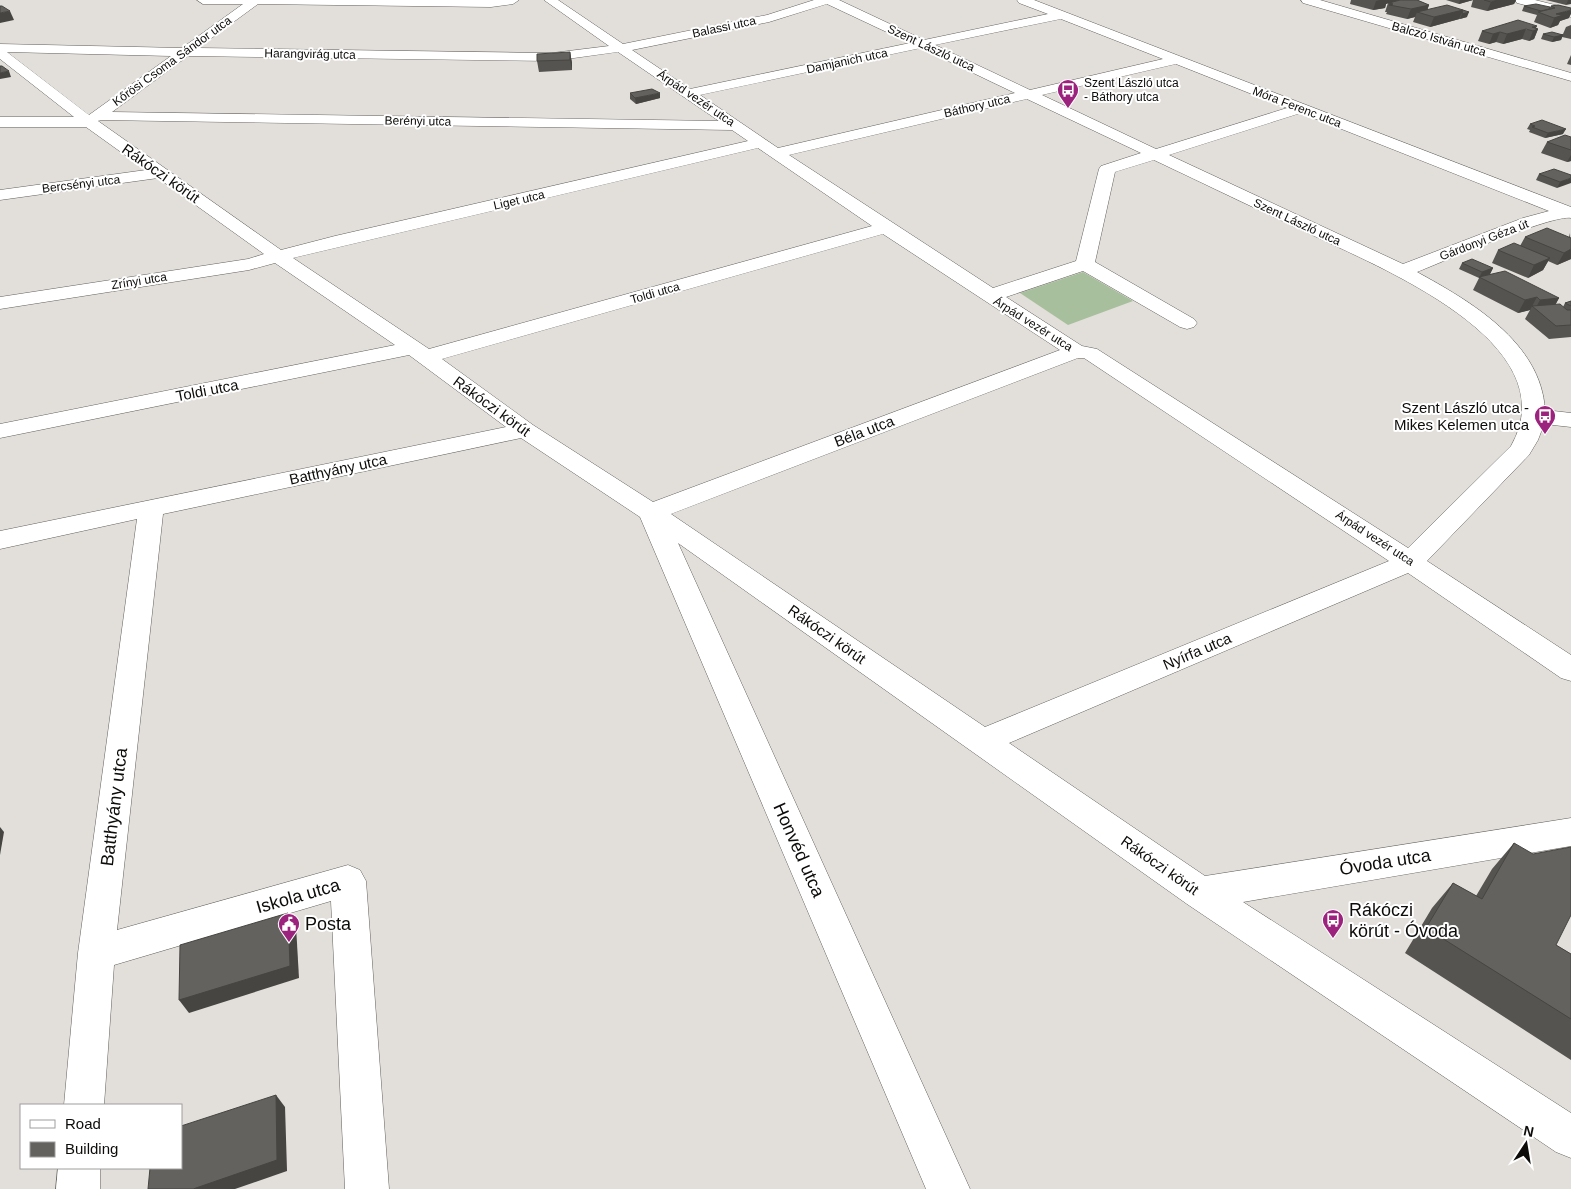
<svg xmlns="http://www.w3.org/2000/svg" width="1571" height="1189" font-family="Helvetica,sans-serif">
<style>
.green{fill:#a7bf9c}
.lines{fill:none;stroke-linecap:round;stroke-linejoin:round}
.minor-casing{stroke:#63615d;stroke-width:1}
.minor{fill:#fff;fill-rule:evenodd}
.wall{fill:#565451}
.shaded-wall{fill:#464542}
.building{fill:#64625e;stroke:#464542}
.labels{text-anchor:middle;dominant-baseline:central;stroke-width:4;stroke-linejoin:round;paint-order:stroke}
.far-street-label{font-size:12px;fill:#0d0c0a;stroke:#fff}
.far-poi-label{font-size:12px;fill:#0d0c0a;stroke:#fff;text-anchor:start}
.street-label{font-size:15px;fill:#0d0c0a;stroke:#fff}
.poi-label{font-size:15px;fill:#0d0c0a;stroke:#fff;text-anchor:end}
.near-street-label{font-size:18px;fill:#0d0c0a;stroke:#fff}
.near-poi-label{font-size:18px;fill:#0d0c0a;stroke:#fff;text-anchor:start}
</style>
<rect width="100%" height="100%" fill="#e2dfda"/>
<!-- green -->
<polygon class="green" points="1083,272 1133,301 1068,325 1020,293"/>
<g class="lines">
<!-- minor casing -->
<g class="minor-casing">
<g id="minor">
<path d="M197 0H519L513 4 491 7 258 4 198 48 552 53 609 46 544 0H558L623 44 767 15 814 0H839L924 40 1048 14 1019 3 1017 0H1034L1571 207V218C1553 214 1442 262 1417 272 1470 301 1541 342 1545 410L1571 413V427L1544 424 1538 440 1529 455 1427 561 1571 655V681L1561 678 1408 573 1009 743 1205 876 1571 818V846L1243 902 1571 1113V1158L1556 1152 1187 904 678 543 970 1189H926L640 517 521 438 163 514 117 930 348 865 360 870 366 881 389 1189H345L331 901 114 965 104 1105H64L78 953 137 519 0 549V531L506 427 409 355 0 438V424L395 345 275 263 249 270 0 309V297L248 259 264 254 158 178 0 200V190L146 170 86 127H0V117H74L0 59V44L182 48 243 4H203ZM827 4 910 43 690 89 632 50 769 22ZM1061 19 1163 59 1030 90 935 45ZM921 48 1015 93 778 148 700 95ZM7 52 171 56 89 115ZM618 52 719 121 112 112 188 56 552 61ZM1176 64 1287 108 1156 149 1042 95ZM1027 99 1141 153 1101 166 1099 169 1076 261 993 288 789 155ZM1301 113 1549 211 1523 218 1403 264 1169 155ZM100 120 732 130 748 141 335 236 281 250 98 121ZM758 148 872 226 429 349 293 258ZM1154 160C1205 184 1256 209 1308 233 1376 266 1570 342 1511 446L1408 548 1097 349 1082 346 1006 297 1083 271 1180 327 1187 329 1194 327 1197 323 1194 319 1095 262 1115 172ZM883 234 1060 350 653 502 533 425 442 359ZM1078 358H1084L1389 561 985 727 671 514Z"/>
<polygon points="1301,0 1320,0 1571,73 1571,81 1303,3"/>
<polygon points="1515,0 1535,0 1571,9 1571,17 1517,3"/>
<polygon points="58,1168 100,1168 100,1189 56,1189"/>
</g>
</g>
<!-- minor -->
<use href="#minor" class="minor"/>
</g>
<!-- wall -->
<g class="wall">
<polygon points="1351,0 1417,0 1429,5 1427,10 1463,10 1467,17 1430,27 1413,22 1415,17 1407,19 1386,14 1387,12 1385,12 1388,3 1386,4 1385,8 1373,10 1350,4"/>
<polygon points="1446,0 1473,0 1459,4"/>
<polygon points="1473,0 1516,0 1514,4 1487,11 1471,7"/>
<polygon points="1546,0 1571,0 1566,5"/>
<polygon points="1558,5 1569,18 1560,21 1558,25 1550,28 1534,22 1537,15 1522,11 1524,6 1550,7 1551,6"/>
<polygon points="1571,25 1571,39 1562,37 1561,40 1552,42 1541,39 1543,34 1563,34 1566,27"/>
<polygon points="1536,29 1538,29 1534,39 1529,41 1522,39 1503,44 1496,42 1489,44 1478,41 1482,31"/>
<polygon points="570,52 572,63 572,70 539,72 537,61"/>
<polygon points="1571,55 1571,65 1567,64"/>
<polygon points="630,93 660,98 636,104 630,99"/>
<polygon points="1530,124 1563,134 1545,138 1529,132 1530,130 1527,129"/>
<polygon points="1571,137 1571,161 1567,162 1541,153 1547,142"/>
<polygon points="1539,174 1571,175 1557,188 1536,180"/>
<polygon points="1570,233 1571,259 1557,265 1548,261 1543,270 1528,278 1492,263 1498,250 1520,246 1525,237 1569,237"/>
<polygon points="1462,263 1493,268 1490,274 1559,298 1555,305 1563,307 1565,303 1571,301 1571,337 1549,339 1525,319 1530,310 1518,313 1473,290 1479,278 1459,269"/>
<polygon points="1514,843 1556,945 1571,954 1571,1060 1405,953 1432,908 1453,883 1476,896 1492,869"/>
</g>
<!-- shaded-wall -->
<g class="shaded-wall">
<polygon points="1380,0 1399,0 1386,4 1385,8 1373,10 1376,1"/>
<polygon points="1460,0 1473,0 1459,4"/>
<polygon points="1498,0 1516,0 1514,4 1487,11 1491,2"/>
<polygon points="1568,0 1571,0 1571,4 1566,5"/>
<polygon points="1429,5 1426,14 1417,12 1415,17 1407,19 1411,9"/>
<polygon points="1463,10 1459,19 1430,27 1434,17"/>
<polygon points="1571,10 1571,14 1569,18 1560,21 1558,25 1550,28 1556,14"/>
<polygon points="10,11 14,20 0,23 0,13"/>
<polygon points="1469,12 1467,17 1460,19 1462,14"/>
<polygon points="1537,26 1535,30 1538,29 1534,39 1529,41 1533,31 1532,27"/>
<polygon points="1526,29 1522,39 1503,44 1507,34"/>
<polygon points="1500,32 1496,42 1489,44 1493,34"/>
<polygon points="1563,35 1561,40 1552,42 1554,37"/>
<polygon points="570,52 572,63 572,70 570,60"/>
<polygon points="9,71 11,77 0,79 0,73"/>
<polygon points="660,93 660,98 636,104 635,98"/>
<polygon points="1566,129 1563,134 1545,138 1548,133"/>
<polygon points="1571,155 1571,161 1567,162"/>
<polygon points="1571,178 1571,183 1557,188 1560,182"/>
<polygon points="1571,249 1571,259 1557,265 1564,253"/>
<polygon points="1550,258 1543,270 1528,278 1534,265"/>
<polygon points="1493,268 1490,274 1479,278 1482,272"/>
<polygon points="1537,297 1530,310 1518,313 1525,300"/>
<polygon points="1559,298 1552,311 1535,309 1540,300"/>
<polygon points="0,827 4,832 0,855"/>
<polygon points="288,913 296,926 299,978 189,1013 179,1000"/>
<polygon points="276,1095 285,1107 287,1171 235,1189 193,1189"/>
</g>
<!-- building -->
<g class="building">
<polygon points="1400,0 1417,0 1429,5 1411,9 1389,5 1393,4 1389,3"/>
<polygon points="1484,0 1498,0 1491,2"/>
<polygon points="1536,4 1550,7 1549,9 1541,11 1524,6"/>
<polygon points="1447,5 1463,10 1434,17 1417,12"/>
<polygon points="1558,5 1571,8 1571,10 1556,14 1563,15 1554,18 1538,12 1555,8 1551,6"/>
<polygon points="0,6 2,6 10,11 0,13"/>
<polygon points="1463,10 1469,12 1462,14"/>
<polygon points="1518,20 1537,26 1532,27 1538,29 1533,31 1526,29 1507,34 1500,32 1493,34 1482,31"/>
<polygon points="1552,32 1563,35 1554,37 1543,34"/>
<polygon points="570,52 570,60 537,61 537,54"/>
<polygon points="0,66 2,66 9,71 0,73"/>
<polygon points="652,89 660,93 635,98 630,93"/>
<polygon points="1542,120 1566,129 1548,133 1532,127 1535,126 1530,124"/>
<polygon points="1565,135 1571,137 1571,150 1547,142"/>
<polygon points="1554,169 1571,175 1571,178 1560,182 1539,174"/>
<polygon points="1547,228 1571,238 1571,249 1564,253 1525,237"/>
<polygon points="1514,243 1550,258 1534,265 1498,250"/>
<polygon points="1472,259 1493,268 1482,272 1462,263"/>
<polygon points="1505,271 1559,298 1540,300 1537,297 1525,300 1479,277"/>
<polygon points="1571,301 1571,306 1565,303"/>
<polygon points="1560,304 1567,310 1571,310 1571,325 1556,326 1532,306"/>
<polygon points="1514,843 1533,854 1571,847 1571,915 1556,945 1571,954 1571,1019 1426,928 1453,883 1482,899"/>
<polygon points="288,913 290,966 179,1000 180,945"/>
<polygon points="276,1095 277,1160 193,1189 148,1189 150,1168 181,1168 181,1126"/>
</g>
<!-- icons -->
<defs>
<g id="bus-pin" transform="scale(1.125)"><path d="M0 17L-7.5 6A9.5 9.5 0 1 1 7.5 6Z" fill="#9b237e" stroke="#fff"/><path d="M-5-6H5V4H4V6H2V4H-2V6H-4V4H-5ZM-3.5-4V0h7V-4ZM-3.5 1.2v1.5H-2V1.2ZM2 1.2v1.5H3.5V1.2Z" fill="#fff"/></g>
<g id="civic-pin" transform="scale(1.125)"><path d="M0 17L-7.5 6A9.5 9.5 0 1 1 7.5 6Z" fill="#9b237e" stroke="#fff"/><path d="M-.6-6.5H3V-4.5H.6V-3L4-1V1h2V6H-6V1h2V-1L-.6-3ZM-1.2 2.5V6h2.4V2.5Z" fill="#fff"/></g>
</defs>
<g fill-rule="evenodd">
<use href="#bus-pin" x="1068" y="90"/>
<use href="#bus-pin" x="1545" y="416"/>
<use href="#bus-pin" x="1333" y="920"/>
<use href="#civic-pin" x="289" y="924"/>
</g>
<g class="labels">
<!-- far-street labels -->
<g class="far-street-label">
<text transform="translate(724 27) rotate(-12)">Balassi utca</text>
<text transform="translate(1439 39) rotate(16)">Balczó István utca</text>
<text transform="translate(931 48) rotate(25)">Szent László utca</text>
<text transform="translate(310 54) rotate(1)">Harangvirág utca</text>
<text transform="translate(172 61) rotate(-36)">Kőrösi Csoma Sándor utca</text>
<text transform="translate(847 61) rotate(-12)">Damjanich utca</text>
<text transform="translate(696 98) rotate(34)">Árpád vezér utca</text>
<text transform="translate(977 106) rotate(-13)">Báthory utca</text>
<text transform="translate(1297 107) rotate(21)">Móra Ferenc utca</text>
<text transform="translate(418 121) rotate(1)">Berényi utca</text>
<text transform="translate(81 184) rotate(-7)">Bercsényi utca</text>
<text transform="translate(519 200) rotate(-13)">Liget utca</text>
<text transform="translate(1297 222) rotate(25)">Szent László utca</text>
<text transform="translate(1484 240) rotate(-21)">Gárdonyi Géza út</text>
<text transform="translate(139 281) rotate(-9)">Zrínyi utca</text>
<text transform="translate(655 293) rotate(-16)">Toldi utca</text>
<text transform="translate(1033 324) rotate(32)">Árpád vezér utca</text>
<text transform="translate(1375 538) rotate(33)">Árpád vezér utca</text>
</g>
<!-- far-poi labels -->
<g class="far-poi-label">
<text x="1084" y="83">Szent László utca<tspan x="1084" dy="14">- Báthory utca</tspan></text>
</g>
<!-- street labels -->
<g class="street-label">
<text transform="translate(161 173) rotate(35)">Rákóczi körút</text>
<text transform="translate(207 390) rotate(-11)">Toldi utca</text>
<text transform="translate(492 406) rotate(36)">Rákóczi körút</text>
<text transform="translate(864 431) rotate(-21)">Béla utca</text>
<text transform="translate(338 469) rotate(-12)">Batthyány utca</text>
<text transform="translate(827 634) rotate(35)">Rákóczi körút</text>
<text transform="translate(1197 651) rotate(-23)">Nyírfa utca</text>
<text transform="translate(1160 865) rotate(35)">Rákóczi körút</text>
</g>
<!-- poi labels -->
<g class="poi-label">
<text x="1529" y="407">Szent László utca -<tspan x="1529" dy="17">Mikes Kelemen utca</tspan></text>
</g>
<!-- near-street labels -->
<g class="near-street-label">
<text transform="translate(114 807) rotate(-83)">Batthyány utca</text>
<text transform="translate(799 850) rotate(66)">Honvéd utca</text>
<text transform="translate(1385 862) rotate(-9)">Óvoda utca</text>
<text transform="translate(298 896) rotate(-16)">Iskola utca</text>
</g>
<!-- near-poi labels -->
<g class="near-poi-label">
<text x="1349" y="910">Rákóczi<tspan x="1349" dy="21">körút - Óvoda</tspan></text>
<text x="305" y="924">Posta</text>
</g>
</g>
<!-- legend -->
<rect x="20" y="1104" width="162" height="65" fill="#ffffff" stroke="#9e9e9d"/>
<rect x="30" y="1120" width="25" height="8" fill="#ffffff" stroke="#9e9e9d"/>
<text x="65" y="1129" font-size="15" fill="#0d0c0a">Road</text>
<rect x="30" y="1142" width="25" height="15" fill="#64625e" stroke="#9e9e9d"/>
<text x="65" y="1154" font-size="15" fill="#0d0c0a">Building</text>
<!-- north arrow -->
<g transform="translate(1526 1144) rotate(12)" stroke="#ffffff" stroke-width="4" paint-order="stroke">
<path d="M0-4L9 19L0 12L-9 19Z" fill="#0d0c0a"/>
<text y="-8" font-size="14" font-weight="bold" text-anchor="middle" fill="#0d0c0a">N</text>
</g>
</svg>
